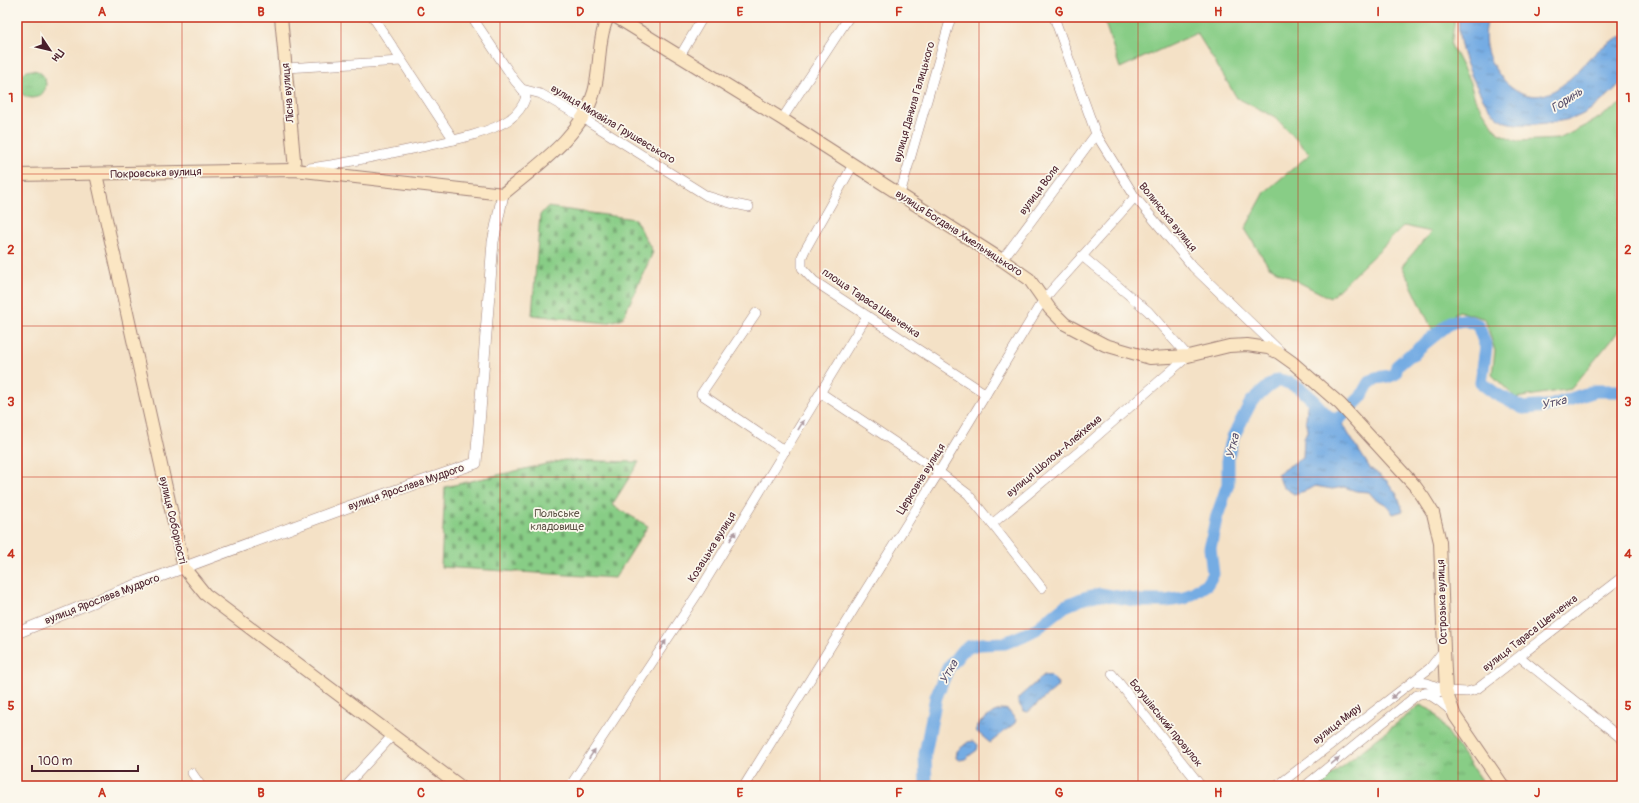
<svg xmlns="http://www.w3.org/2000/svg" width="1639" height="803" font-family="Pangolin,sans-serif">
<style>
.cemetery{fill:url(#cemetery-stones);stroke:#697658}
.park{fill:url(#park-tufts);stroke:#697658}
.garden{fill:#88cd86;stroke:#697658}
.water{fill:url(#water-ripples);stroke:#5f6687}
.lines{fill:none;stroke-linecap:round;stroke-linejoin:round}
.river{stroke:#74ace3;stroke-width:13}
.minor-casing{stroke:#9f8078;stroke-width:10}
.tertiary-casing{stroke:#9f8078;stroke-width:12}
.secondary-casing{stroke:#9f8078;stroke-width:14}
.minor{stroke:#fff;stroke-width:9}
.tertiary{stroke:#fff;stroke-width:11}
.secondary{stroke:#fbe6c3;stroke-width:12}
.oneway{fill:#ae9aa0}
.grid{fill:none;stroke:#c8321e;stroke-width:1;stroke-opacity:0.55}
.labels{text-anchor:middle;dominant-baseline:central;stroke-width:3.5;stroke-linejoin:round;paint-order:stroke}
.street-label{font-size:11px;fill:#4a1f2b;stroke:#fbf7ec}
.park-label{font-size:11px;fill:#5d5346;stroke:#fbf7ec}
.water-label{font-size:12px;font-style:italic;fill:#59506b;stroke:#fbf7ec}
.neatline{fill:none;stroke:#c8321e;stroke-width:1.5}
.grid-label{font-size:13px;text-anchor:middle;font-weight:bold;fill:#c8321e}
</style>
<defs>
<pattern id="cemetery-stones" width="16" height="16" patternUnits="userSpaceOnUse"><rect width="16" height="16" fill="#88cd86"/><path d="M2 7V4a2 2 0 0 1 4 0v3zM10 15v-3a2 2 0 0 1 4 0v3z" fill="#71a66e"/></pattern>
<pattern id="park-tufts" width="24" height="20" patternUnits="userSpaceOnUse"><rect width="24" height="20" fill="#88cd86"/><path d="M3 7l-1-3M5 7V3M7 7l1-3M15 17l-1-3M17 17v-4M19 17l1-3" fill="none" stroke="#71a66e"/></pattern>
<pattern id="water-ripples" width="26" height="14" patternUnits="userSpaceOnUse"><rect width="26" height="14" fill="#74ace3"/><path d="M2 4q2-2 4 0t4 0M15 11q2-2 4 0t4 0" fill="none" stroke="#618bb8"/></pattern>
</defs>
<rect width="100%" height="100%" fill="#fbf7ec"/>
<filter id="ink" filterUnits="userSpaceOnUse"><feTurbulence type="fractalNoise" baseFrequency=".025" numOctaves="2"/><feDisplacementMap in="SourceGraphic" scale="8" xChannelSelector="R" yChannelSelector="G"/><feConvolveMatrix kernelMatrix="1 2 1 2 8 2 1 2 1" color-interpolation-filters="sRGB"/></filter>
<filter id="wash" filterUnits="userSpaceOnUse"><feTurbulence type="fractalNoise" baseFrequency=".012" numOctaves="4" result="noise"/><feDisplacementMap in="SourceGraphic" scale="16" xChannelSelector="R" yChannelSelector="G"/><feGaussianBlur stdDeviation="0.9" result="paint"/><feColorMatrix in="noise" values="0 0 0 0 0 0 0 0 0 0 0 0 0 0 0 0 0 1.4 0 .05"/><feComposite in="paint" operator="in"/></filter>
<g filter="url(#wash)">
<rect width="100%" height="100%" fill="#f4e1c6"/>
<!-- cemetery -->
<g class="cemetery">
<polygon points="547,207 635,219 653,252 623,318 607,323 532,315 540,215"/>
<polygon points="564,460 639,462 612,505 648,526 615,578 441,567 445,487"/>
</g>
<!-- park -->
<g class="park">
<circle cx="32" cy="84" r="14"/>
<polygon points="1420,705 1433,711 1485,786 1317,786"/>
</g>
<!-- garden -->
<polygon class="garden" points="1103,17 1455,17 1451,45 1469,80 1475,99 1498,133 1517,141 1559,139 1594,121 1622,103 1622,327 1571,389 1516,398 1492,375 1495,351 1485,319 1459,311 1433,331 1402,266 1431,232 1404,226 1330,298 1269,267 1245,229 1265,192 1310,154 1275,117 1237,98 1197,33 1120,68"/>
<!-- water -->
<g class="water">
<path d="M1459 17H1489C1482 35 1485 54 1496 70 1501 78 1509 86 1518 91 1553 110 1578 67 1601 48 1607 44 1615 39 1622 36V82C1610 94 1595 109 1579 116 1566 122 1514 129 1502 120 1488 111 1481 95 1474 81 1464 60 1457 40 1459 17Z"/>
<polygon points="1320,401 1339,419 1370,468 1387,481 1398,496 1403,511 1393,514 1387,505 1374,498 1369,492 1356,491 1344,487 1332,489 1315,486 1305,491 1294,494 1283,487 1277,474 1303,457 1304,438 1308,429 1306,421 1307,405"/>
<polygon points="1044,675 1050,675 1058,683 1057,687 1028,712 1024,711 1018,703 1018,698"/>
<polygon points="1004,709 1008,710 1016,720 1015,723 990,743 989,742 976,731 977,725 994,712"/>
<polygon points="974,741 978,745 977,750 965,759 960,760 956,758 957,751 968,742"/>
</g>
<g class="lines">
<!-- river -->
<path class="river" d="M926 786 925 754 936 697 948 668 962 651 971 646 981 644 1005 643 1024 635 1036 629 1065 606 1084 598 1100 594 1141 601H1166L1185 598 1207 584 1213 574 1210 548 1216 519 1228 484V456L1233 437 1251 402 1269 386 1278 380C1307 385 1311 402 1331 419H1339L1361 397 1368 384 1376 378 1390 376 1395 374 1397 366 1410 355 1415 353 1419 348 1451 322 1465 320 1478 325 1486 347 1481 383 1496 394 1523 408 1550 406 1595 391H1622"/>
</g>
</g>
<g filter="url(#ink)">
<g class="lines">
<!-- minor casing -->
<g class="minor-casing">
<g id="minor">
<polyline points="373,17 454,140"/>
<polyline points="472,17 515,81 522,89 541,94 583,118 707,196 730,203 749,207"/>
<polyline points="1054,17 1096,134 1135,197 1193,267 1280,351"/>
<polyline points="680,56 703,17"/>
<polyline points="286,68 401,61"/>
<polyline points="782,119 849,17"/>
<polyline points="853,165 805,250 802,257 802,268 814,281 986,394"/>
<path d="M309 168C346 164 381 155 417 148 444 142 487 135 510 119 518 113 523 106 526 97L522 89"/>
<polyline points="900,194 951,17"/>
<polyline points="1002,260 1096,134"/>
<polyline points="756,313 701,394 785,451"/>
<polyline points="821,393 939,472 968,494 992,524 1082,449 1188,356 1148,311 1082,256"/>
<polyline points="992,524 1042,588"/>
<polyline points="1520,657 1622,739"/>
<polyline points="1112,674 1201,786"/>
<polyline points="1413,681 1427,683 1445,690"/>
<polyline points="1425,693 1446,691 1467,692 1477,689 1622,577"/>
<polyline points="192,773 201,786"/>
<polyline points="346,786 392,736"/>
<polyline points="570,786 700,590 867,316"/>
<polyline points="744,786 939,472 1038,308 1051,291 1135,197"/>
<polyline points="1277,786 1430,668 1444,650"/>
<path d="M1305 786 1417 695 1425 693C1436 698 1445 705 1454 714"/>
</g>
</g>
<!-- tertiary casing -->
<g class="tertiary-casing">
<polyline id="tertiary" points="17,633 112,594 345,508 476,463 493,242 503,194"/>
</g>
<!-- secondary casing -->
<g class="secondary-casing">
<g id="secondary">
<polyline points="281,17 295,170"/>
<polyline points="616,17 782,119 1002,260 1029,279 1050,309 1065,324 1105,345 1150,358 1188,356 1229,346 1247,345 1268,348 1279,353 1293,363 1340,404 1362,428 1415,486 1423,497 1433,513 1440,542 1444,650 1446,691 1455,716 1503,786"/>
<polyline points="96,174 184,568 205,594 460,786"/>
<path d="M17 175 295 170 503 194C536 166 582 136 594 92 601 68 597 40 608 17"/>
</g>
</g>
<!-- minor -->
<use href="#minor" class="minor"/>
<!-- tertiary -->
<use href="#tertiary" class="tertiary"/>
<!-- secondary -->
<use href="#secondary" class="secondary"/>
</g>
<!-- one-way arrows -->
<defs><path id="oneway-solid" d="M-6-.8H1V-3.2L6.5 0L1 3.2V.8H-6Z"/></defs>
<g class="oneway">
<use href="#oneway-solid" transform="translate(801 425) rotate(-59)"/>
<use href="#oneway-solid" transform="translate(733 536) rotate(-58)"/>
<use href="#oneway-solid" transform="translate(663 645) rotate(-57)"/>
<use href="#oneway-solid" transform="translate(1395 695) rotate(142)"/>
<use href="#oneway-solid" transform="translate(592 754) rotate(-56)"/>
<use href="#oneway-solid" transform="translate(1335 761) rotate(-39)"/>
</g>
</g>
<!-- grid -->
<path class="grid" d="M182 17V786M341 17V786M500 17V786M660 17V786M820 17V786M979 17V786M1138 17V786M1298 17V786M1458 17V786M17 174H1622M17 326H1622M17 477H1622M17 629H1622"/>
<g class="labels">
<!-- street labels -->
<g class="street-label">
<text transform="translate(288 93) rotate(-95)">Лісна вулиця</text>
<text transform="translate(914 102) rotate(-74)">вулиця Данила Галицького</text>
<text transform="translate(613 124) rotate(31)">вулиця Михайла Грушевського</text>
<text transform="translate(156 173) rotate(-2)">Покровська вулиця</text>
<text transform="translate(1039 190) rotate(-53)">вулиця Воля</text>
<text transform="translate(1168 217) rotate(51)">Волинська вулиця</text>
<text transform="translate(959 233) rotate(33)">вулиця Богдана Хмельницького</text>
<text transform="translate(871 303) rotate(34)">площа Тараса Шевченка</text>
<text transform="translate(1054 456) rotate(-40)">вулиця Шолом-Алейхема</text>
<text transform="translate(921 479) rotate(-58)">Церковна вулиця</text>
<text transform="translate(406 487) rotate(-19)">вулиця Ярослава Мудрого</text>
<text transform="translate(173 520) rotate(77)">вулиця Соборності</text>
<text transform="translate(712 547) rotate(-58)">Козацька вулиця</text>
<text transform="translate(102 599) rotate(-21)">вулиця Ярослава Мудрого</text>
<text transform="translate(1442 602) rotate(-92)">Острозька вулиця</text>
<text transform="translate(1530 633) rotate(-38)">вулиця Тараса Шевченка</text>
<text transform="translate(1166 723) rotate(51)">Богушівський провулок</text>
<text transform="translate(1337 724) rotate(-38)">вулиця Миру</text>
</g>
<!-- park labels -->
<g class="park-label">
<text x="557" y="513">Польське<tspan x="557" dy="13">кладовище</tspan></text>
</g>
<!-- water labels -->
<g class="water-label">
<text transform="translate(1567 100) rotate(-33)">Горинь</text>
<text transform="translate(1554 403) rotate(-13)">Утка</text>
<text transform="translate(1233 446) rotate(-76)">Утка</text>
<text transform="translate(949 672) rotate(-61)">Утка</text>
</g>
</g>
<!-- margin -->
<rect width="1639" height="803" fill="none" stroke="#fbf7ec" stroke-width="44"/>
<!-- north arrow -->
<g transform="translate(50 50) rotate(125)" stroke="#fbf7ec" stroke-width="3" paint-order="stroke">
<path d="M0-3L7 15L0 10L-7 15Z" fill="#4a1f2b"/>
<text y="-6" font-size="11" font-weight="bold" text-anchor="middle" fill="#4a1f2b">Пн</text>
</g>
<!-- scale -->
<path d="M32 765v6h106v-6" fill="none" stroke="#4a1f2b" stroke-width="2"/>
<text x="38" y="765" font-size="12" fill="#4a1f2b" stroke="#fbf7ec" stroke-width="3" paint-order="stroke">100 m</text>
<rect x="22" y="22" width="1595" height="759" class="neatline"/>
<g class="grid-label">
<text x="102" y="16">A</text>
<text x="261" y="16">B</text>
<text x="421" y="16">C</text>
<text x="580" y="16">D</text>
<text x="740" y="16">E</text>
<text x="899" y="16">F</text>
<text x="1059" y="16">G</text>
<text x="1218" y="16">H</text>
<text x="1378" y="16">I</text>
<text x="1537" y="16">J</text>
<text x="11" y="102">1</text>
<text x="1628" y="102">1</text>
<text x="11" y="254">2</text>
<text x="1628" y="254">2</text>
<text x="11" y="406">3</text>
<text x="1628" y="406">3</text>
<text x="11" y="558">4</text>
<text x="1628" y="558">4</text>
<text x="11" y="710">5</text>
<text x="1628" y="710">5</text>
<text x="102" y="797">A</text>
<text x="261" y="797">B</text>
<text x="421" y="797">C</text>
<text x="580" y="797">D</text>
<text x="740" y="797">E</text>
<text x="899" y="797">F</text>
<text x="1059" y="797">G</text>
<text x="1218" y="797">H</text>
<text x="1378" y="797">I</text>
<text x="1537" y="797">J</text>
</g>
</svg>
